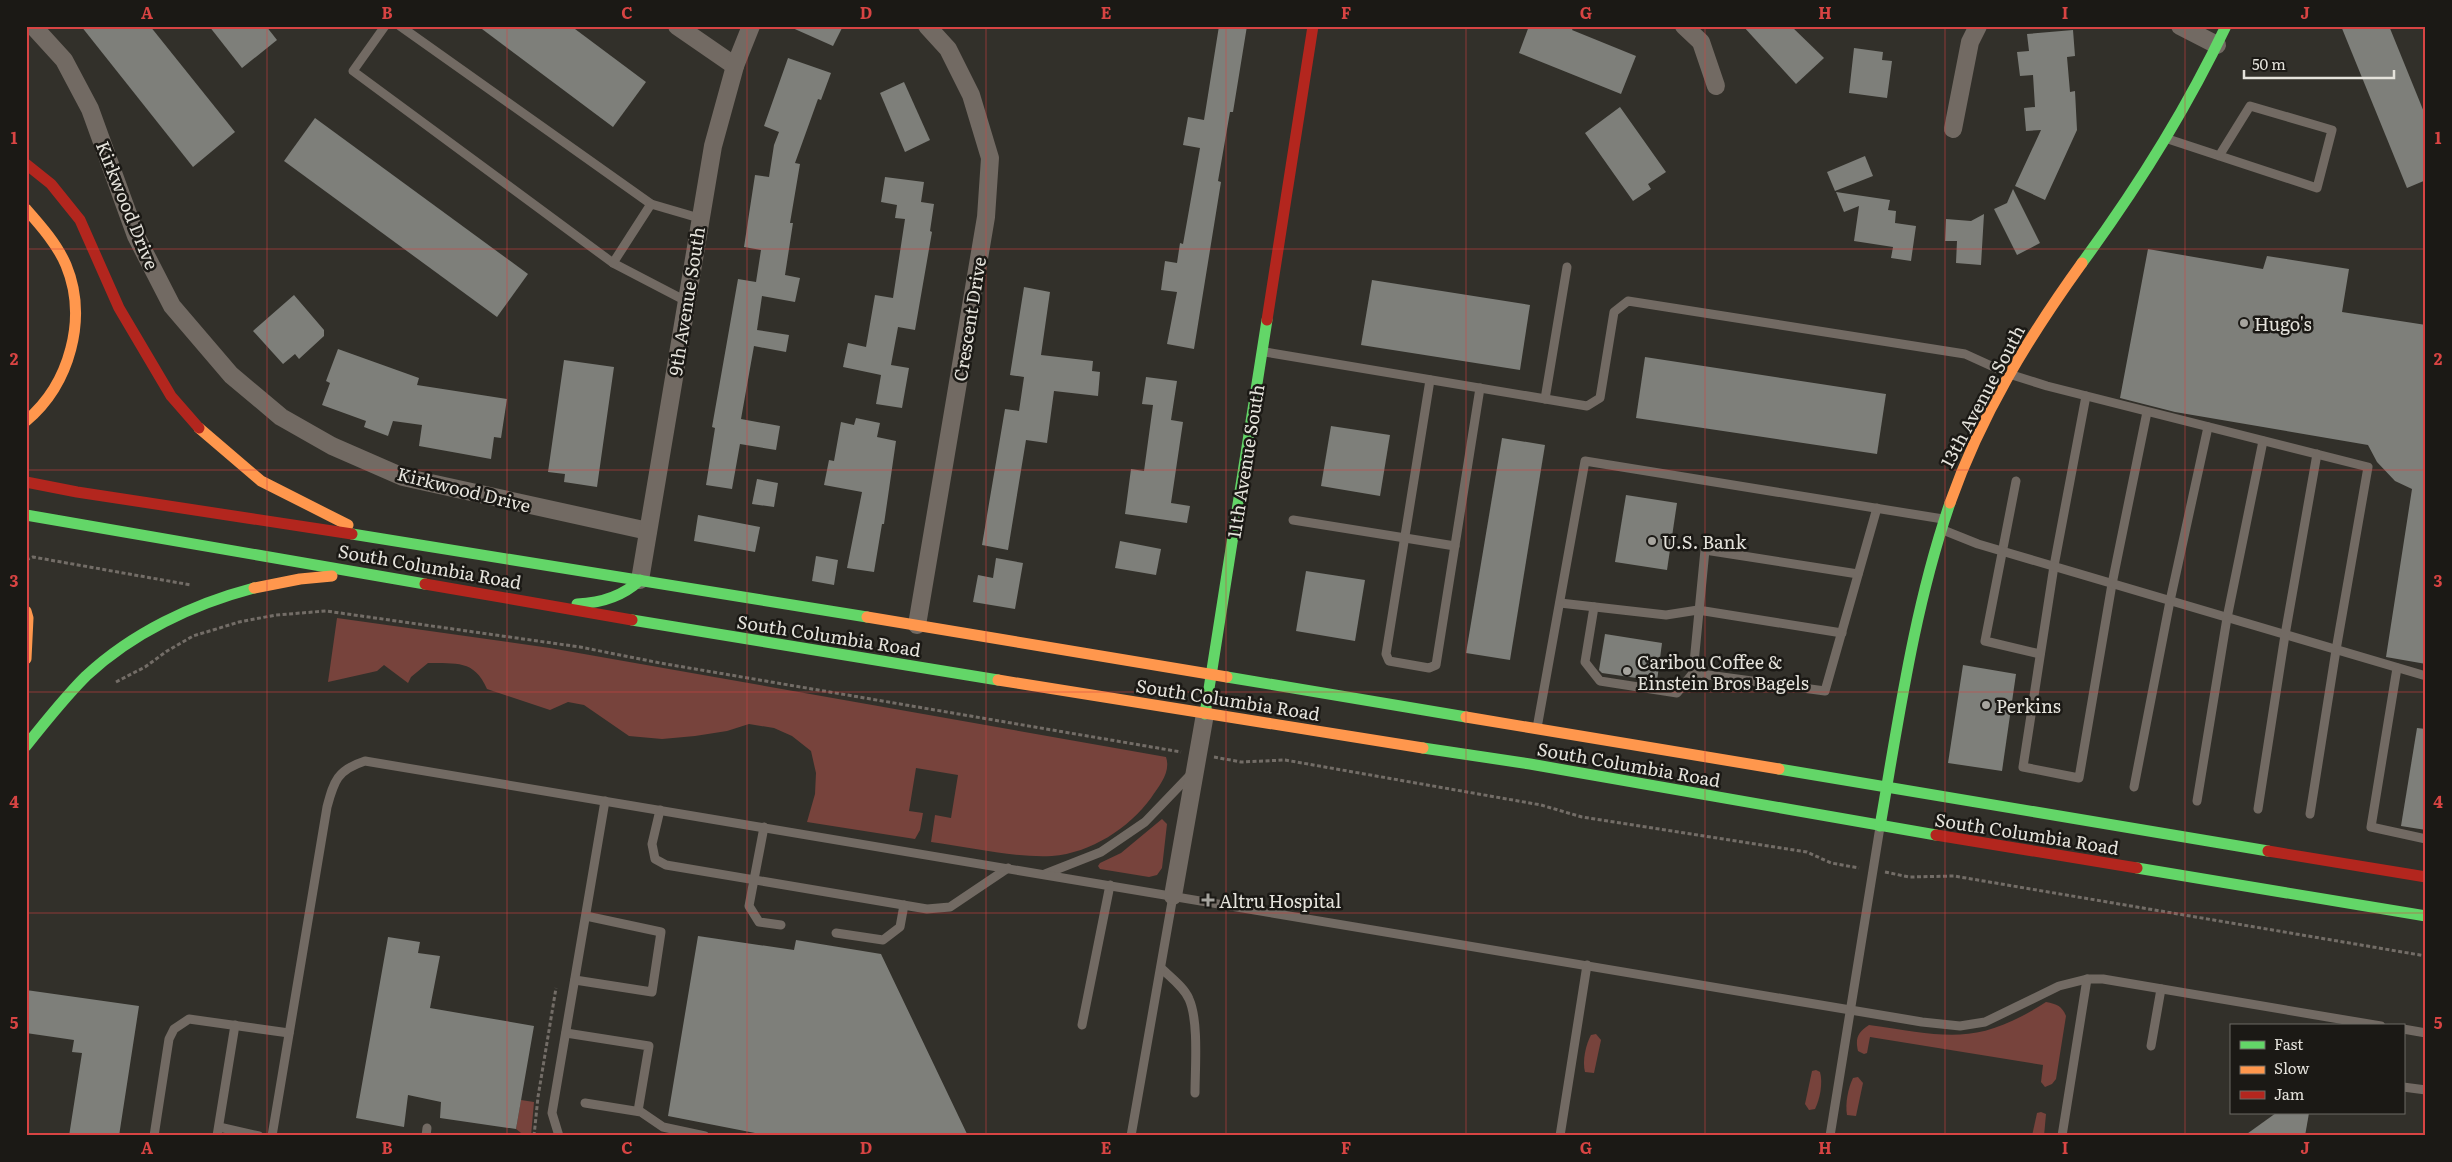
<svg xmlns="http://www.w3.org/2000/svg" width="2452" height="1162" font-family="Literata,serif">
<style>
.green{fill:#77433c}
.building{fill:#7e7f7a}
.lines{fill:none;stroke-linecap:round;stroke-linejoin:round}
.path{stroke:#736d67;stroke-width:3;stroke-dasharray:4 2.5;stroke-linecap:butt}
.lane{stroke:#726a63;stroke-width:9}
.street{stroke:#726a63;stroke-width:18}
.fast{stroke:#63d668;stroke-width:11}
.slow{stroke:#ff974d;stroke-width:11}
.jam{stroke:#b3261e;stroke-width:11}
.grid{fill:none;stroke:#d84443;stroke-width:1;stroke-opacity:0.55}
.poi-dot{fill:#a6a49e;stroke:#1b1915;stroke-width:2}
.labels{text-anchor:middle;dominant-baseline:central;stroke-width:5;stroke-linejoin:round;paint-order:stroke}
.street-label{font-size:18px;fill:#e5e3dc;stroke:#1b1915}
.poi-label{font-size:18px;fill:#e5e3dc;stroke:#1b1915;text-anchor:start}
.neatline{fill:none;stroke:#d84443;stroke-width:2}
.grid-label{font-size:16px;text-anchor:middle;font-weight:bold;fill:#d84443}
</style>
<rect width="100%" height="100%" fill="#32302a"/>
<!-- green -->
<g class="green">
<path d="M337 618 550 648 1166 757C1171 772 1160 785 1151 798 1129 828 1091 853 1052 856 1013 858 970 847 931 842L935 815 951 818 958 775 916 768 909 811 923 813 920 830 915 839 807 822 815 794 816 773 811 751 792 736 774 728 749 724 727 731 695 736 662 739 629 736 584 705 568 702 550 710 487 689C474 659 456 664 428 663L411 677 408 683 384 665 377 671 328 682Z"/>
<polygon points="1162,819 1167,824 1162,868 1157,875 1149,877 1100,869 1098,866 1100,863 1121,853"/>
<path d="M2046 1002C2057 1004 2062 1006 2066 1016L2056 1079 2052 1084 2045 1087 2041 1082 2043 1065 1870 1037 1867 1053 1864 1054 1858 1051C1855 1038 1858 1032 1869 1025 1947 1036 1976 1047 2046 1002Z"/>
<path d="M1596 1034 1601 1040 1594 1073 1585 1072C1582 1061 1586 1044 1591 1035Z"/>
<path d="M1816 1070 1820 1072C1823 1083 1820 1099 1815 1109L1809 1110 1805 1104 1812 1071Z"/>
<path d="M1858 1077 1863 1083 1856 1116 1847 1115C1845 1104 1848 1088 1853 1078Z"/>
<polygon points="521,1100 534,1102 531,1136 525,1136 516,1129"/>
<polygon points="2041,1112 2046,1114 2044,1136 2032,1136 2037,1113"/>
</g>
<!-- building -->
<g class="building">
<polygon points="81,26 150,26 235,132 193,167"/>
<polygon points="209,26 266,26 277,40 242,68"/>
<polygon points="478,26 571,26 646,82 613,127"/>
<polygon points="788,26 843,26 833,46"/>
<polygon points="1219,26 1247,26 1233,112 1230,112 1218,181 1221,182 1194,349 1167,344 1177,292 1161,290 1165,261 1177,263 1180,243 1183,244 1200,148 1183,145 1188,117 1204,120"/>
<polygon points="1529,26 1574,26 1572,30 1636,56 1621,94 1519,53"/>
<polygon points="1743,26 1791,26 1824,58 1796,84"/>
<polygon points="2341,26 2389,26 2426,117 2426,180 2407,188"/>
<polygon points="2073,30 2075,56 2067,57 2070,92 2075,91 2077,130 2045,200 2015,186 2041,130 2026,131 2024,108 2035,107 2033,75 2020,76 2017,52 2029,51 2027,34"/>
<polygon points="1854,48 1883,52 1882,60 1892,61 1887,98 1849,93"/>
<polygon points="788,58 831,73 821,100 818,99 795,163 800,164 790,223 793,223 785,275 800,278 795,302 762,296 757,330 789,335 786,352 754,346 741,419 780,426 776,450 740,444 732,489 706,485 715,428 712,427 738,279 756,282 761,250 744,247 755,175 769,177 774,145 779,132 764,126"/>
<polygon points="904,82 930,140 905,152 880,93"/>
<polygon points="1620,107 1666,172 1648,184 1651,189 1633,201 1585,133"/>
<polygon points="315,118 528,274 497,317 284,161"/>
<polygon points="1865,156 1873,176 1835,191 1827,172"/>
<polygon points="885,177 924,182 921,202 934,204 930,231 932,232 915,330 898,327 891,365 909,368 902,408 876,404 881,375 843,367 848,343 866,347 875,295 893,298 905,219 895,218 897,205 881,202"/>
<polygon points="2013,189 2040,243 2017,255 1994,209 2007,203"/>
<polygon points="1836,192 1890,200 1888,210 1896,211 1895,223 1916,226 1911,261 1891,258 1893,247 1854,241 1859,206 1844,212"/>
<polygon points="1984,214 1981,265 1956,263 1957,241 1945,241 1946,219 1971,221"/>
<polygon points="2148,249 2263,269 2267,256 2349,269 2342,312 2426,325 2426,664 2386,657 2412,489 2395,481 2377,462 2368,445 2175,412 2120,398"/>
<polygon points="1372,280 1530,305 1520,370 1361,345"/>
<polygon points="1024,287 1050,292 1041,355 1093,361 1092,371 1100,372 1098,396 1054,391 1047,443 1026,440 1008,550 982,545 1005,409 1019,411 1024,377 1010,375"/>
<polygon points="294,295 324,330 324,336 299,359 295,354 283,364 253,331"/>
<polygon points="338,349 419,378 417,385 507,399 501,438 494,437 491,459 419,446 422,425 393,421 388,436 364,427 366,421 322,405 330,383 326,381"/>
<polygon points="1645,357 1886,394 1877,454 1636,418"/>
<polygon points="564,360 614,367 597,487 564,482 565,474 548,472"/>
<polygon points="1146,377 1177,381 1171,420 1183,422 1171,503 1190,506 1187,523 1125,514 1131,469 1144,471 1153,405 1142,404"/>
<polygon points="856,418 880,423 877,437 896,441 884,524 882,524 874,572 847,568 862,492 824,485 829,460 834,461 841,422 854,425"/>
<polygon points="1331,426 1390,435 1380,496 1321,486"/>
<polygon points="1502,438 1545,445 1510,660 1466,653"/>
<polygon points="757,479 778,483 774,507 752,504"/>
<polygon points="1626,495 1677,503 1667,570 1615,562"/>
<polygon points="698,515 760,527 755,552 694,541"/>
<polygon points="1120,541 1161,549 1156,575 1115,568"/>
<polygon points="816,556 838,560 834,585 812,581"/>
<polygon points="996,558 1023,563 1015,609 973,602 978,575 993,578"/>
<polygon points="1306,571 1365,580 1355,641 1296,631"/>
<polygon points="1605,634 1662,643 1657,681 1602,673 1599,670"/>
<polygon points="1963,665 2016,674 2002,771 1948,763"/>
<polygon points="2417,728 2426,729 2426,830 2401,826"/>
<polygon points="698,936 794,950 796,940 881,954 968,1136 770,1136 668,1116"/>
<polygon points="388,937 420,942 418,953 440,956 430,1008 534,1026 516,1129 440,1118 441,1102 408,1095 404,1127 356,1118"/>
<polygon points="26,990 139,1006 119,1136 69,1136 82,1053 72,1052 74,1040 26,1033"/>
<polygon points="2276,1113 2309,1113 2305,1136 2244,1136"/>
</g>
<g class="lines">
<!-- path -->
<g class="path">
<polyline points="26,560 33,557 191,585"/>
<polyline points="213,630 239,622 276,615 326,611 580,647 660,663 1181,752"/>
<polyline points="116,682 145,667 167,651 193,636 213,630"/>
<polyline points="1214,757 1241,762 1285,760 1541,805 1582,817 1807,852 1831,863 1859,868"/>
<polyline points="1885,872 1909,877 1954,876 2426,956"/>
<polyline points="534,1136 538,1097 556,988"/>
</g>
<!-- lane -->
<g class="lane">
<polyline points="385,26 353,71 613,263 686,301"/>
<polyline points="400,26 651,204 613,263"/>
<polyline points="2168,139 2317,188 2332,130 2250,106 2219,156"/>
<polyline points="651,204 699,218"/>
<polyline points="1265,352 1587,406 1600,398 1614,312 1628,301 1965,354 2009,374 2047,386 2368,467 2336,650 2310,814"/>
<polyline points="1430,380 1386,654 1389,661 1429,668 1436,665 1480,388"/>
<polyline points="2086,396 2054,566 2023,767 2079,778 2112,584 2147,412"/>
<polyline points="1545,399 1567,267"/>
<polyline points="2016,481 1985,641 2040,654"/>
<polyline points="1293,520 1455,546"/>
<polyline points="1943,530 1978,544 2426,676"/>
<polyline points="1560,603 1666,615 1698,610 1842,633"/>
<polyline points="1594,607 1585,662 1600,681 1677,693 1693,673 1825,691 1877,508"/>
<polyline points="2397,668 2371,827 2426,839"/>
<polyline points="1693,673 1705,550 1858,574"/>
<polyline points="1537,728 1585,461 1943,519"/>
<polyline points="2134,787 2170,601 2208,427"/>
<polyline points="2197,801 2227,618 2263,441"/>
<polyline points="2258,809 2285,635 2317,454"/>
<polyline points="660,810 652,844 655,859 666,865 927,909 950,907 1008,868"/>
<polyline points="764,827 749,906 759,922 781,925"/>
<polyline points="1045,874 1101,852 1145,822 1193,772"/>
<polyline points="836,933 883,940 900,927 904,905"/>
<path d="M1161 968C1170 977 1184 987 1189 999 1199 1021 1195 1069 1195 1093"/>
<polyline points="575,980 652,992 661,932 586,916"/>
<polyline points="1082,1025 1110,885"/>
<polyline points="2403,1029 2426,1033"/>
<polyline points="566,1033 649,1046 638,1111"/>
<polyline points="2151,1046 2161,989"/>
<polyline points="2403,1087 2426,1090"/>
<polyline points="585,1103 641,1112 663,1127 705,1136"/>
<polyline points="219,1127 259,1136"/>
<polyline points="154,1136 169,1039 174,1029 189,1019 289,1033"/>
<polyline points="217,1136 235,1025"/>
<path d="M272 1136 327 807C334 781 337 770 365 761L1922 1022 1960 1026 1985 1022 2059 986 2087 979H2103L2381 1026"/>
<polyline points="426,1136 427,1128"/>
<polyline points="559,1136 552,1113 605,801"/>
<polyline points="1131,1136 1173,896"/>
<polyline points="1560,1136 1587,965"/>
<polyline points="1830,1136 1880,827"/>
<polyline points="2062,1136 2087,979"/>
</g>
<!-- street -->
<g class="street">
<polyline points="33,26 64,60 90,109 136,236 172,306 231,375 281,417 332,446 403,477 648,531"/>
<polyline points="677,26 735,66"/>
<polyline points="1684,26 1701,42 1716,86"/>
<polyline points="2180,26 2217,45"/>
<polyline points="1953,129 1970,42 1978,26"/>
<polyline points="640,580 713,146 735,66 751,26"/>
<polyline points="917,625 986,217 990,158 971,95 948,49 927,26"/>
<polyline points="1173,896 1205,714"/>
</g>
<!-- fast -->
<g class="fast">
<path d="M2082 263C2137 188 2186 110 2226 26"/>
<polyline points="26,515 425,584"/>
<polyline points="352,534 867,617"/>
<path d="M577 604C601 603 622 597 640 580"/>
<polyline points="632,620 998,680"/>
<polyline points="1227,677 1466,717"/>
<polyline points="1205,714 1267,320"/>
<path d="M26 746C45 722 64 698 86 676 132 633 193 604 254 588"/>
<polyline points="1423,748 1530,764 1936,835"/>
<polyline points="1779,769 2268,851"/>
<path d="M1880 826C1899 717 1914 608 1950 503"/>
<polyline points="2137,868 2426,916"/>
</g>
<!-- slow -->
<g class="slow">
<path d="M26 209C41 226 57 244 66 265 88 318 70 384 26 421"/>
<polyline points="199,428 261,481 348,525"/>
<path d="M1950 503C1981 415 2028 338 2082 263"/>
<polyline points="254,588 300,579 332,576"/>
<polyline points="26,611 28,618 26,659"/>
<polyline points="867,617 1227,677"/>
<polyline points="998,680 1423,748"/>
<polyline points="1466,717 1779,769"/>
</g>
<!-- jam -->
<g class="jam">
<polyline points="26,164 51,184 80,220 119,308 171,396 199,428"/>
<polyline points="1267,320 1313,26"/>
<polyline points="26,482 77,492 352,534"/>
<polyline points="425,584 632,620"/>
<polyline points="1936,835 2137,868"/>
<polyline points="2268,851 2426,877"/>
</g>
</g>
<!-- grid -->
<path class="grid" d="M267 26V1136M507 26V1136M747 26V1136M986 26V1136M1226 26V1136M1466 26V1136M1705 26V1136M1945 26V1136M2185 26V1136M26 249H2426M26 470H2426M26 692H2426M26 913H2426"/>
<!-- markers -->
<g class="poi-dot">
<circle cx="2244" cy="323" r="5"/>
<circle cx="1652" cy="541" r="5"/>
<circle cx="1627" cy="671" r="5"/>
<circle cx="1986" cy="705" r="5"/>
<path d="M1205.5 892.5h5v5h5v5h-5v5h-5v-5h-5v-5h5z"/>
</g>
<g class="labels">
<!-- street labels -->
<g class="street-label">
<text transform="translate(128 205) rotate(68)">Kirkwood Drive</text>
<text transform="translate(686 301) rotate(-81)">9th Avenue South</text>
<text transform="translate(969 319) rotate(-81)">Crescent Drive</text>
<text transform="translate(1982 396) rotate(-62)">13th Avenue South</text>
<text transform="translate(1245 461) rotate(-81)">11th Avenue South</text>
<text transform="translate(464 489) rotate(14)">Kirkwood Drive</text>
<text transform="translate(430 566) rotate(10)">South Columbia Road</text>
<text transform="translate(829 635) rotate(9)">South Columbia Road</text>
<text transform="translate(1228 699) rotate(9)">South Columbia Road</text>
<text transform="translate(1629 764) rotate(10)">South Columbia Road</text>
<text transform="translate(2027 833) rotate(9)">South Columbia Road</text>
</g>
<!-- poi labels -->
<g class="poi-label">
<text x="2254" y="323">Hugo's</text>
<text x="1662" y="541">U.S. Bank</text>
<text x="1637" y="661">Caribou Coffee &amp;<tspan x="1637" dy="21">Einstein Bros Bagels</tspan></text>
<text x="1996" y="705">Perkins</text>
<text x="1219" y="900">Altru Hospital</text>
</g>
</g>
<!-- border -->
<rect width="2452" height="1162" fill="none" stroke="#1b1915" stroke-width="55"/>
<!-- legend -->
<rect x="2230" y="1024" width="175" height="90" fill="#1b1915" stroke="#6c6a65"/>
<rect x="2240" y="1041" width="25" height="8" fill="#63d668" stroke="#6c6a65"/>
<text x="2274" y="1050" font-size="15" fill="#e5e3dc">Fast</text>
<rect x="2240" y="1066" width="25" height="8" fill="#ff974d" stroke="#6c6a65"/>
<text x="2274" y="1074" font-size="15" fill="#e5e3dc">Slow</text>
<rect x="2240" y="1091" width="25" height="8" fill="#b3261e" stroke="#6c6a65"/>
<text x="2274" y="1100" font-size="15" fill="#e5e3dc">Jam</text>
<!-- scale -->
<path d="M2244 70v8h150v-8" fill="none" stroke="#e5e3dc" stroke-width="2.5"/>
<text x="2252" y="70" font-size="15" fill="#e5e3dc" stroke="#1b1915" stroke-width="4" paint-order="stroke">50 m</text>
<rect x="28" y="28" width="2396" height="1106" class="neatline"/>
<g class="grid-label">
<text x="147" y="19">A</text>
<text x="387" y="19">B</text>
<text x="627" y="19">C</text>
<text x="866" y="19">D</text>
<text x="1106" y="19">E</text>
<text x="1346" y="19">F</text>
<text x="1586" y="19">G</text>
<text x="1825" y="19">H</text>
<text x="2065" y="19">I</text>
<text x="2305" y="19">J</text>
<text x="14" y="144">1</text>
<text x="2438" y="144">1</text>
<text x="14" y="365">2</text>
<text x="2438" y="365">2</text>
<text x="14" y="587">3</text>
<text x="2438" y="587">3</text>
<text x="14" y="808">4</text>
<text x="2438" y="808">4</text>
<text x="14" y="1029">5</text>
<text x="2438" y="1029">5</text>
<text x="147" y="1154">A</text>
<text x="387" y="1154">B</text>
<text x="627" y="1154">C</text>
<text x="866" y="1154">D</text>
<text x="1106" y="1154">E</text>
<text x="1346" y="1154">F</text>
<text x="1586" y="1154">G</text>
<text x="1825" y="1154">H</text>
<text x="2065" y="1154">I</text>
<text x="2305" y="1154">J</text>
</g>
</svg>
